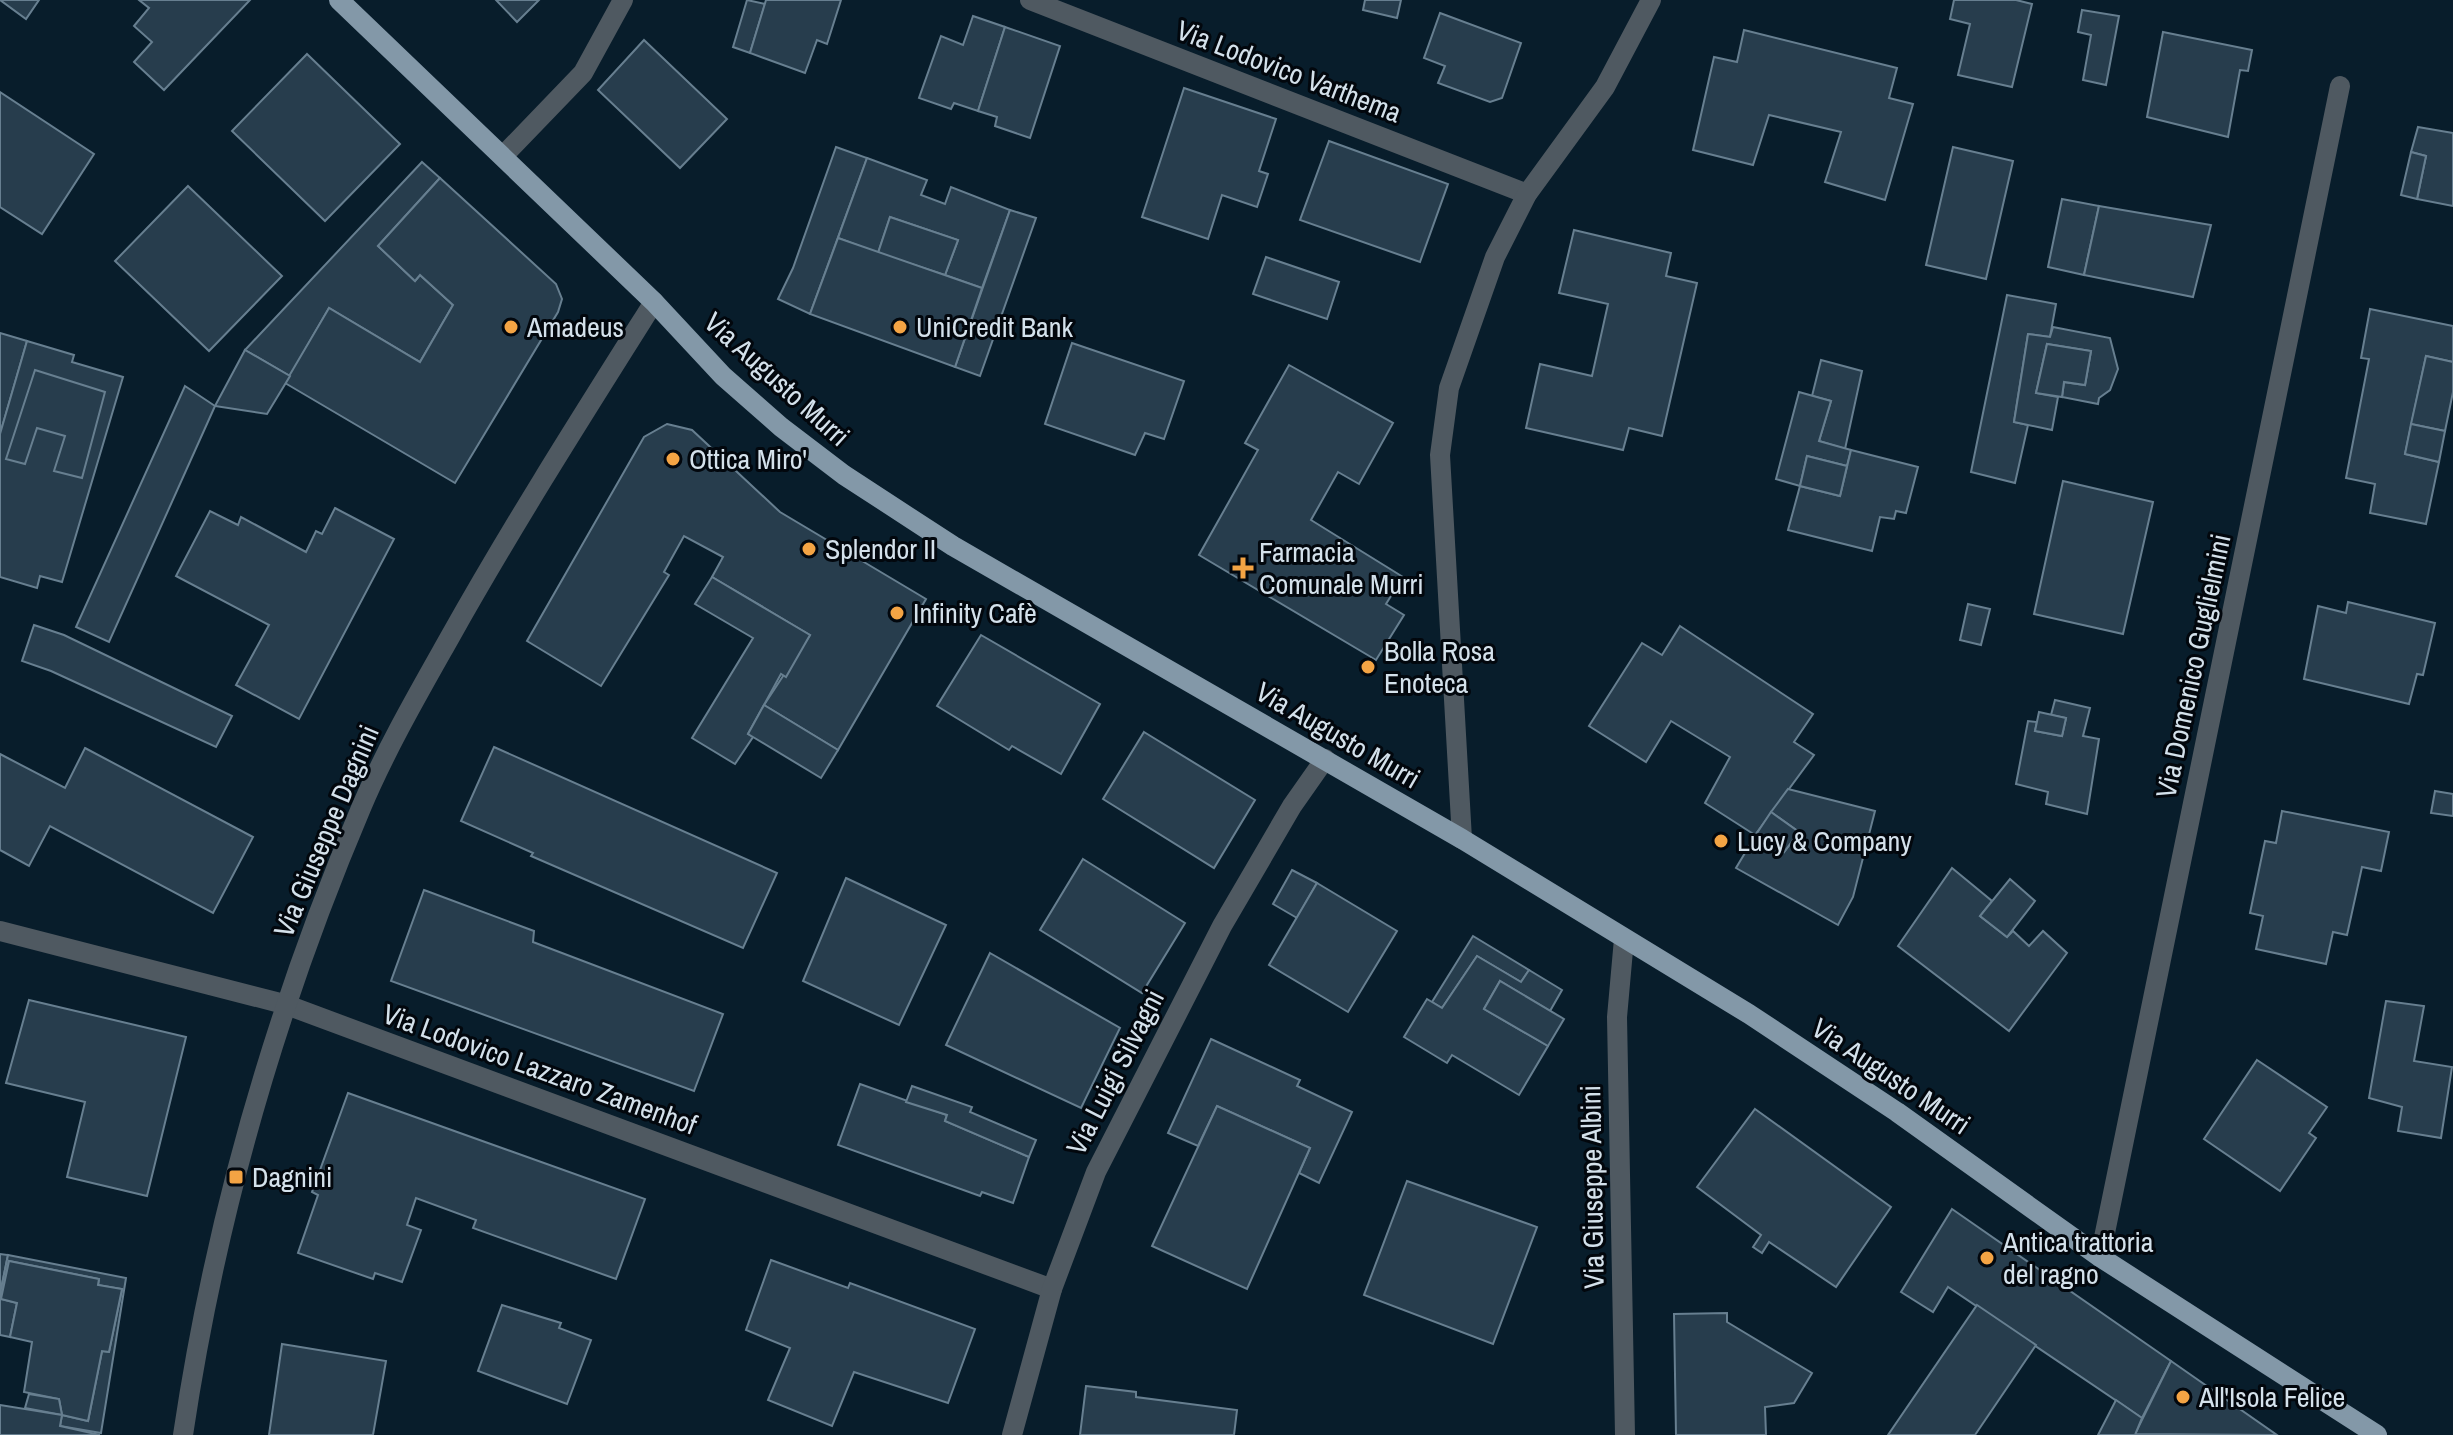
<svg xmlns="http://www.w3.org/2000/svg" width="2453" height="1435" font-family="'Archivo Narrow',sans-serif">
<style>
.building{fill:#273d4d;stroke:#677f90;stroke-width:2}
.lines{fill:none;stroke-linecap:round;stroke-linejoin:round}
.minor{stroke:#4f5961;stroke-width:20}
.tertiary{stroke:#4f5961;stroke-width:20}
.primary{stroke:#8398a8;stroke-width:20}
.poi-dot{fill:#f4a444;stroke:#02070d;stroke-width:3}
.labels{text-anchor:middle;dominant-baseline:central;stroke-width:6;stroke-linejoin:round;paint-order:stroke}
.street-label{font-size:28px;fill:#d4e1eb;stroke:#02070d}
.poi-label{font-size:28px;fill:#d4e1eb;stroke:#02070d;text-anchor:start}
</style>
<rect width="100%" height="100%" fill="#081d2b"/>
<!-- building -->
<g class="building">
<polygon points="0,0 39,0 26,19"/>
<polygon points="139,0 250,0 164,90 134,62 152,42 134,26 149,8"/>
<polygon points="496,0 539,0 517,22"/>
<polygon points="747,0 765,4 750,53 733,47"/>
<polygon points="766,0 841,0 827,44 817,40 805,73 750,53"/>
<polygon points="1365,0 1401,0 1397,18 1363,10"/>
<polygon points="1954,0 2016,0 2032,4 2012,87 1958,75 1970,24 1950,19"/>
<polygon points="2082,10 2119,16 2106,85 2083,80 2091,35 2078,32"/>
<polygon points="1440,13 1521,43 1502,98 1490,102 1438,83 1445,66 1424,58"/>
<polygon points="973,16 1005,27 978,111 954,103 951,109 919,98 941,36 963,45"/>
<polygon points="1005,27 1060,46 1030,138 995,126 997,117 978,111"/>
<polygon points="1744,30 1897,68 1889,98 1913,104 1885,200 1825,182 1841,132 1769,115 1753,165 1693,150 1714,57 1737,62"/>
<polygon points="2163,32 2252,50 2248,71 2240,70 2228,137 2147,117"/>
<polygon points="644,40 727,119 680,168 598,90"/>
<polygon points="307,54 400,144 325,221 232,131"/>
<polygon points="1184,88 1276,119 1259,171 1268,174 1257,207 1222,195 1208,239 1142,217"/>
<polygon points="0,92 94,154 42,234 0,207"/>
<polygon points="2418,127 2453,133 2453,206 2417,199 2426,156 2411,152"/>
<polygon points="1329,141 1448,184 1420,262 1300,220"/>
<polygon points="836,147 867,158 810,314 778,299 793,268"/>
<polygon points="1953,147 2013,161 1986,279 1926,265"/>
<polygon points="2411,152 2426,156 2417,199 2401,195"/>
<polygon points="867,158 927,180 921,195 945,204 951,187 1010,210 982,288 945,275 958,240 890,217 878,253 838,238"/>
<polygon points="422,162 440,178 378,246 415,281 420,275 453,305 420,362 329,308 290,376 245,350"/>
<polygon points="440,178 556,284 562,299 558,312 455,483 285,383 329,308 420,362 453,305 420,275 415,281 378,246"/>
<polygon points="188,186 282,276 209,351 115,261"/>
<polygon points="2062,199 2099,206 2084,275 2048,267"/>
<polygon points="2099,206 2211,225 2193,297 2084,275"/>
<polygon points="1010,210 1036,218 980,376 955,367"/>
<polygon points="890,217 958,240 945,275 878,253"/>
<polygon points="1574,230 1671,253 1666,276 1697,283 1662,436 1629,428 1623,450 1526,428 1540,364 1592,376 1608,304 1559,293"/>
<polygon points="838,238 982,288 955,367 810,314"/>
<polygon points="1266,257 1339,282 1327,319 1253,294"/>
<polygon points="2007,295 2056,304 2050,337 2028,334 2014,422 2028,425 2015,483 1971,472"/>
<polygon points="2370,309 2453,326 2453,362 2426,356 2405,454 2439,462 2426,524 2370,513 2375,484 2346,478 2369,359 2361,358"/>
<polygon points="2053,327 2110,338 2118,369 2110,390 2099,398 2098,404 2062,397 2064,382 2085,385 2091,351 2047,344 2036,393 2058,397 2052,430 2014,422 2028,334 2050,337"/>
<polygon points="0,333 27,341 0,434"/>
<polygon points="27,341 74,355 72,362 123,377 62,582 40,576 37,588 0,577 0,434"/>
<polygon points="1072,343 1184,381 1164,439 1145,433 1135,455 1045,424"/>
<polygon points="2047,344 2091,351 2085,385 2064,382 2062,397 2036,393"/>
<polygon points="245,350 290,376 267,414 215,406"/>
<polygon points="2426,356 2453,362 2453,392 2445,431 2411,424"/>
<polygon points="1821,360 1862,371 1845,449 1819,441 1831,401 1812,396"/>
<polygon points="1289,365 1393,423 1359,484 1338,472 1311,520 1403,577 1386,604 1404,615 1376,660 1199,555 1258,450 1245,443"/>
<polygon points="35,370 105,392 82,478 54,471 65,436 37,428 25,464 6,459"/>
<polygon points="185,386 215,406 109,642 76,627"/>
<polygon points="1799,392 1831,401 1819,441 1851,450 1847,466 1807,456 1800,486 1776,479"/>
<polygon points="667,424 692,430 780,512 926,599 838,750 764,705 810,635 712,577 723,557 684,536 664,572 669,575 601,686 527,641 644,437"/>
<polygon points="2411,424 2445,431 2439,462 2405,454"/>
<polygon points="1851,450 1918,467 1906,513 1896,511 1894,519 1880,517 1872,551 1788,530 1800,486 1840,496"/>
<polygon points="1807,456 1847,466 1840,496 1800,486"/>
<polygon points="2063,481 2153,502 2123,634 2034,614"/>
<polygon points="335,508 394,539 299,719 236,685 269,625 176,576 210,511 238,525 241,517 306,552 316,531 322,534"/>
<polygon points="712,577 810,635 786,677 781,674 748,734 753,737 735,764 692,738 753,638 695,604"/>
<polygon points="2348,602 2435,623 2423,675 2417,674 2409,704 2304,679 2318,606 2346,613"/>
<polygon points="1968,604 1990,609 1981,645 1960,640"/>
<polygon points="34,625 64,635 232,716 216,747 51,671 22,661"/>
<polygon points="1680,626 1813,714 1794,742 1814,755 1755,835 1705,803 1730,757 1671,721 1646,762 1589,726 1642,643 1662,655"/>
<polygon points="981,635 1100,704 1061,774 1012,746 1009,750 937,706"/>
<polygon points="2055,700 2090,708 2083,736 2099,739 2087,814 2046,804 2048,792 2016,784 2028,721 2037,722 2035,731 2062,736 2066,718 2051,715"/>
<polygon points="764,705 838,750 821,778 748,734"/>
<polygon points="2039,712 2066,718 2062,736 2035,731"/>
<polygon points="1144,732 1255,800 1214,868 1103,799"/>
<polygon points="494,747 777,873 743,948 531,856 533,853 461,821"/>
<polygon points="85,748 253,837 213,913 50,826 29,866 0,850 0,754 65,788"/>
<polygon points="1788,789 1875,811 1853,897 1838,925 1736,868 1757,833 1784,852 1799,832 1771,812"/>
<polygon points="2435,791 2453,794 2453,816 2431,813"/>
<polygon points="2282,811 2389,832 2381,871 2362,867 2347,935 2333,932 2326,964 2256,949 2263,916 2250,913 2265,841 2276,843"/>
<polygon points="1771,812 1799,832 1784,852 1757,833"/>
<polygon points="1083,859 1185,923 1142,993 1040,930"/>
<polygon points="1952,868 1992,901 1980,916 2007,937 2013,931 2029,946 2043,931 2067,953 2009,1031 1898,946"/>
<polygon points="1292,870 1317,883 1297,918 1273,904"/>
<polygon points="846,878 946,925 899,1025 803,981"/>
<polygon points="2010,879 2035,901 2007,937 1980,916"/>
<polygon points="1317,883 1397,931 1348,1012 1269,965"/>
<polygon points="424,890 534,931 533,942 723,1014 694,1091 391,981"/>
<polygon points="1473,936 1529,970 1521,982 1477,956 1442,1008 1432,1002"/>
<polygon points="990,953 1120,1028 1081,1108 946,1045"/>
<polygon points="1477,956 1521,982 1529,970 1562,990 1550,1011 1500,981 1484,1009 1548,1046 1519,1095 1452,1055 1447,1063 1404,1037 1427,999 1442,1008"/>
<polygon points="1500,981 1564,1019 1548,1046 1484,1009"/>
<polygon points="29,1000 186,1037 147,1196 67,1177 85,1102 6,1083"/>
<polygon points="2386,1001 2424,1006 2414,1061 2452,1067 2441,1138 2398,1131 2402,1107 2369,1098"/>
<polygon points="1211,1039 1300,1080 1297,1086 1352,1112 1319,1183 1299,1173 1310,1148 1217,1106 1198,1146 1168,1133"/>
<polygon points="2257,1060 2327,1107 2309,1133 2316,1138 2280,1191 2204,1139"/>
<polygon points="860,1084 947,1115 945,1121 1029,1157 1013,1203 982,1192 980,1196 838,1145"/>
<polygon points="912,1086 972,1107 970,1112 1036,1140 1029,1157 945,1121 947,1115 906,1102"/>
<polygon points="348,1093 645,1199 616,1279 473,1228 476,1220 416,1198 407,1225 421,1230 402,1282 375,1273 373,1279 298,1253 318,1195 312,1192"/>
<polygon points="1217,1106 1310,1148 1247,1289 1152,1246"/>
<polygon points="1755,1109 1891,1207 1836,1287 1769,1242 1762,1253 1753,1247 1761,1235 1697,1187"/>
<polygon points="1407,1181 1537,1227 1493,1344 1364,1295"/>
<polygon points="1952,1209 2171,1361 2142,1418 1948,1287 1933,1312 1901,1292"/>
<polygon points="0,1254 8,1255 0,1294"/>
<polygon points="8,1255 126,1278 101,1433 60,1426 62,1415 88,1421 102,1351 109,1352 122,1289 98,1285 99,1279 9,1261 1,1299 17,1303 10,1337 0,1335 0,1294"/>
<polygon points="771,1260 848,1288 850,1283 975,1329 948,1403 854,1372 832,1426 768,1400 790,1348 746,1330"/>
<polygon points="9,1261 99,1279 98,1285 122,1289 109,1352 102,1351 88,1421 62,1415 59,1399 24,1392 32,1342 10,1337 17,1303 1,1299"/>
<polygon points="502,1305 561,1323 559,1328 591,1340 567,1404 478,1371"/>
<polygon points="1977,1305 2036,1345 1975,1435 1888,1435"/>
<polygon points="1727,1313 1727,1322 1812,1373 1794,1403 1765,1407 1766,1435 1676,1435 1674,1314"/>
<polygon points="282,1344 386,1361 373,1435 269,1435"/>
<polygon points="2171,1361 2277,1435 2135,1434"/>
<polygon points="1086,1386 1136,1392 1136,1397 1237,1410 1234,1435 1080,1435"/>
<polygon points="29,1394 59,1399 62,1415 25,1408"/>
<polygon points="2116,1400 2142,1418 2135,1435 2098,1435"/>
<polygon points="0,1405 62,1415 60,1426 100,1435 0,1435"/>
</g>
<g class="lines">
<!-- minor -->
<g class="minor">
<polyline points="1030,0 1527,194"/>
<polyline points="503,156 583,73 623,0"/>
<polyline points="1462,839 1440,455 1449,388 1495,257 1527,194 1605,87 1651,0"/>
<polyline points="0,931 284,1004 1052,1289"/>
<polyline points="1624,939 1617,1017 1625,1435"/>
<polyline points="2100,1257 2340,86"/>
<polyline points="1012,1435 1052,1289 1096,1172 1222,926 1292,806 1325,759"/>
</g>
<!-- tertiary -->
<path class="tertiary" d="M183 1435C215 1220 276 1008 361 808 386 749 419 692 450 637 514 523 584 413 654 302"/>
<!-- primary -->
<polyline class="primary" points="339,0 654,302 723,376 781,427 844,475 953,546 1462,839 1749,1014 1897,1112 2100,1257 2377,1435"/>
</g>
<!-- markers -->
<g class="poi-dot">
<circle cx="511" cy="327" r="8"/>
<circle cx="900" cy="327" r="8"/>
<circle cx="673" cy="459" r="8"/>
<circle cx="809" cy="549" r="8"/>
<path d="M1239 556h8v8h8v8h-8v8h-8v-8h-8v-8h8z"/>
<circle cx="897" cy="613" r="8"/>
<circle cx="1368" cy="667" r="8"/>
<circle cx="1721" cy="841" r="8"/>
<rect x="228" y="1169" width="16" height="16" rx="4"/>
<circle cx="1987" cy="1258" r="8"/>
<circle cx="2183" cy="1397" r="8"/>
</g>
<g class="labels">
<!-- street labels -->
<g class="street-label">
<text transform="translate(1289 71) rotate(21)">Via Lodovico Varthema</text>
<text transform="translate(777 379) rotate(42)">Via Augusto Murri</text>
<text transform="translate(2193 666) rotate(-78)">Via Domenico Guglielmini</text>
<text transform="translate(1338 735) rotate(30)">Via Augusto Murri</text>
<text transform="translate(326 831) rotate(-67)">Via Giuseppe Dagnini</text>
<text transform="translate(540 1069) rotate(20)">Via Lodovico Lazzaro Zamenhof</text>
<text transform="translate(1115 1072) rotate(-63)">Via Luigi Silvagni</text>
<text transform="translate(1891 1076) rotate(34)">Via Augusto Murri</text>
<text transform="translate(1592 1187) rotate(-91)">Via Giuseppe Albini</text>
</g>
<!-- poi labels -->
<g class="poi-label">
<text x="527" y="327">Amadeus</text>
<text x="916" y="327">UniCredit Bank</text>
<text x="689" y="459">Ottica Miro'</text>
<text x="825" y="549">Splendor II</text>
<text x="1259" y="552">Farmacia<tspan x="1259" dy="32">Comunale Murri</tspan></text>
<text x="913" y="613">Infinity Cafè</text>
<text x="1384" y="651">Bolla Rosa<tspan x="1384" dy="32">Enoteca</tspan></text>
<text x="1737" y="841">Lucy &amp; Company</text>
<text x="252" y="1177">Dagnini</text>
<text x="2003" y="1242">Antica trattoria<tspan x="2003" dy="32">del ragno</tspan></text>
<text x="2199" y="1397">All'Isola Felice</text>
</g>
</g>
</svg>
